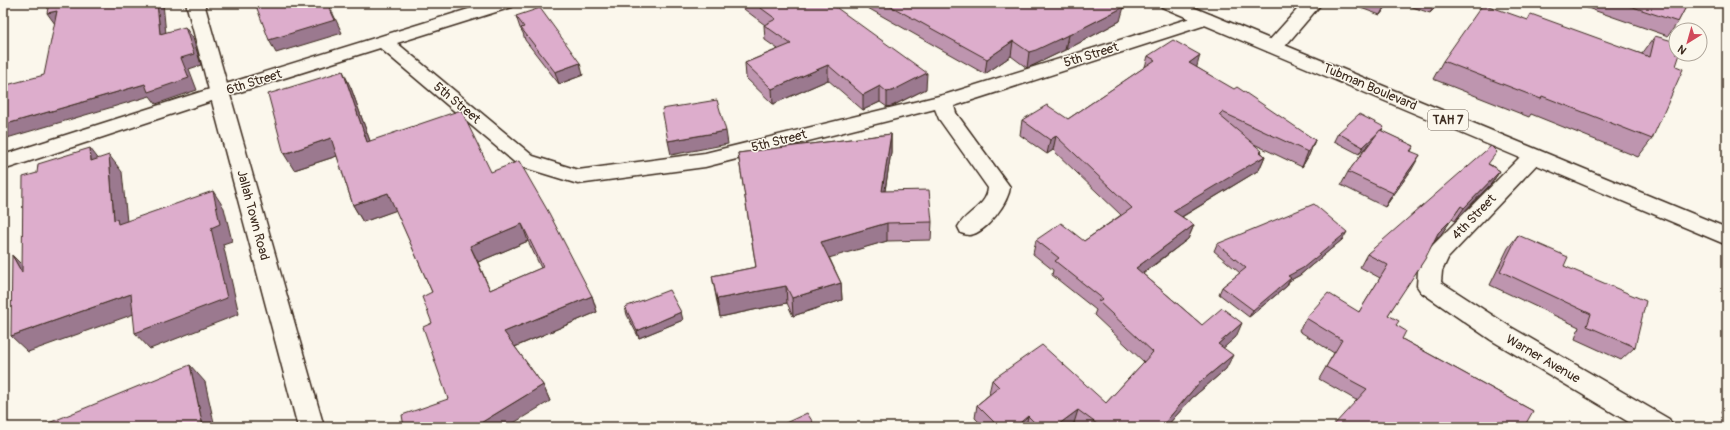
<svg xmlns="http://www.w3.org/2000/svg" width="1730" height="430" font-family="Pangolin,sans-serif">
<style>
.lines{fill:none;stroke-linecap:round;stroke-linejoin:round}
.street-casing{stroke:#3b2a1e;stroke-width:3}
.secondary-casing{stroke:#3b2a1e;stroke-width:3}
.highway-casing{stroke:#3b2a1e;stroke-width:3}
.street{fill:#fbf7ec;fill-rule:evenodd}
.secondary{fill:#fbf7ec;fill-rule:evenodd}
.highway{fill:#fbf7ec;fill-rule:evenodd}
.wall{fill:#be95af;stroke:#3b2a1e;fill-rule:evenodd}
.shaded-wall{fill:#9b798f;stroke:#3b2a1e}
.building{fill:#ddadcc;stroke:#3b2a1e;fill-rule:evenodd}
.labels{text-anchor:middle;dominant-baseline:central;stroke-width:3;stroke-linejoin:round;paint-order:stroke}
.shield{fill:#fbf7ec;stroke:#75685c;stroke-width:1}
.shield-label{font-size:12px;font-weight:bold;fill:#3b2a1e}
.street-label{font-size:13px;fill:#3b2a1e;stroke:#fbf7ec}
</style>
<rect width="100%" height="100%" fill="#fbf7ec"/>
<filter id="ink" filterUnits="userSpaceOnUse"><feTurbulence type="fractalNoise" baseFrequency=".025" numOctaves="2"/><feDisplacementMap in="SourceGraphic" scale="8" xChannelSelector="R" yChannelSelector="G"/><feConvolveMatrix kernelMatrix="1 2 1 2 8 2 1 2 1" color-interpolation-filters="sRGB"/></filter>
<g filter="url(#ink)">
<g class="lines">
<!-- street casing -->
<g class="street-casing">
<g id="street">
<path d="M488 3H515L512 7 397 43 533 156 578 170 705 153 947 94 1200 15 1206 14 1212 15 1215 19 1212 23 954 106 956 113 1010 187C1009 202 986 233 970 235 967 235 964 234 961 233L958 227C966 212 987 206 988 188L939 119 935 109 705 167 578 184 519 166 380 48 227 96 3 170V155L213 88Z"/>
<polygon points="1303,3 1322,3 1281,51 1274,53 1267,51 1265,47 1267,43"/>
<polygon points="1533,149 1540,151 1543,156 1540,161 1448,258 1442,271 1441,282 1509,326 1669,419 1673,427 1637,427 1491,340 1421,292 1417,286 1418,271 1431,247 1526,151"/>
</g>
</g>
<!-- secondary casing -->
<g class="secondary-casing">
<polygon id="secondary" points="186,3 204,3 324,427 298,427"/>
</g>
<!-- highway casing -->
<g class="highway-casing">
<polygon id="highway" points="1159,3 1183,3 1727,228 1727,245 1162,7"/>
</g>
<!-- street -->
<use href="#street" class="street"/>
<!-- secondary -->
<use href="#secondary" class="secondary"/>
<!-- highway -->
<use href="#highway" class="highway"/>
</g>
<!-- wall -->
<g class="wall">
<polygon points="736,3 832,3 831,4 926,89 892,106 887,107 880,102 863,110 828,80 773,104 746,78 745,63 778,49 765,40 764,25 765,25"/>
<polygon points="859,3 1116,3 1120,21 1066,50 1065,50 1034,65 1027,68 1011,56 985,74"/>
<polygon points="1347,3 1389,3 1380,15"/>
<polygon points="1401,3 1440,3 1430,13"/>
<polygon points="1573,3 1688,3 1678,22 1668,36"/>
<polygon points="516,16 583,75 559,84 525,40 523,33 520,28"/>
<polygon points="1528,20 1642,54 1655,36 1652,139 1638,157 1531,114 1529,117 1433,79 1443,61"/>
<polygon points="1148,56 1196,67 1315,140 1309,155 1302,167 1254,144 1262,153 1265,156 1259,170 1182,217 1194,225 1188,239 1143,274 1202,325 1236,337 1223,348 1226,369 1192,398 1166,427 1080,427 1074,423 1069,427 984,427 975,418 977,405 990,394 989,393 992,380 1106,403 1144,362 1094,315 1096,310 1052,275 1053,270 1033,254 1036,240 1084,241 1121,215 1053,150 1047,154 1020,135 1022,120 1068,119 1145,67"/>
<path d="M351 88 370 141 491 172 592 296 597 312 515 347 543 385 550 401 448 399 432 323V292L396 210 363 222 353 205 337 156 294 170ZM528 241 541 268 490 290 478 262Z"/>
<polygon points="1381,131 1414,146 1411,151 1412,169 1385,207 1341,185 1348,172 1367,147 1359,154 1334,141 1338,133"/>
<polygon points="891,134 891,152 885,191 932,222 931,240 887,241 829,257 841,283 842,300 793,316 787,303 720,317 712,276 756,267 738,153"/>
<polygon points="1489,164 1500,171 1491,184 1455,221 1452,219 1442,233 1434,242 1388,315 1396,325 1402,339 1533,411 1356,400 1319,379 1334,353 1299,331 1306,318 1359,312 1380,278 1360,267 1367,254"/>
<polygon points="1518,235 1564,266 1635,347 1621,360 1575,339 1579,327 1490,285 1508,248"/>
<polygon points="1343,239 1300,275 1289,281 1287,286 1249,317 1219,294 1222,287 1240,273 1214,251 1217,244"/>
<polygon points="625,307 683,320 639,338 627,315"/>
<polygon points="1727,401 1727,416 1721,413"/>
</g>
<!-- shaded-wall -->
<g class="shaded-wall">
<polygon points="157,3 163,3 167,45 160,34"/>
<polygon points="328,3 342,33 276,53 269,40"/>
<polygon points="1386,3 1389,3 1380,15"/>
<polygon points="1435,3 1440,3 1430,13"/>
<polygon points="1124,7 1120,21 1066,50 1069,35"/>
<polygon points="57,11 55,24 47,13"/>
<polygon points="185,27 193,38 201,65 189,69 197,90 156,104 150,96 7,138 3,134 3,125 145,84 181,58"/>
<polygon points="1068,35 1065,50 1034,65 1027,68 1029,52"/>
<polygon points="1013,41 1011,56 985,74 987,59"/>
<polygon points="1200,55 1196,70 1189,63"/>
<polygon points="580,63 583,75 559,84 555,72"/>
<polygon points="828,65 828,80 773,104 772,89"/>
<polygon points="343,71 351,88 376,158 367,142"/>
<polygon points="927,73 926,89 892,106 887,107 887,92"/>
<polygon points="880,86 880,102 863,110 863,95"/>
<polygon points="1384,127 1380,134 1359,154 1363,147"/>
<polygon points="726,131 728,144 671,155 668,141"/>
<polygon points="891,134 891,152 882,209 882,191"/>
<polygon points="1056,136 1053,150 1047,154 1050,140"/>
<polygon points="331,138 340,155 294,170 284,154"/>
<polygon points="1315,140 1309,155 1302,167 1308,152"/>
<polygon points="90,148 103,165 91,161"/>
<polygon points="1262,151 1259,160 1265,156 1259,170 1168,225 1173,211"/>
<polygon points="109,155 122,172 128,232 118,224 114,220"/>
<polygon points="1420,155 1412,169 1385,207 1393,193"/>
<polygon points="1500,171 1491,184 1455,221 1464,208"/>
<polygon points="213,191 224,208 232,241 223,244 239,314 150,349 135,333 211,228"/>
<polygon points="388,193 397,210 363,222 353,205"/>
<polygon points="1461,206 1442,233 1430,246 1438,233"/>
<polygon points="887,223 887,241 822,260 821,242"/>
<polygon points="522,224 528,241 478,262 470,246"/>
<polygon points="1194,225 1188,239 1131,282 1136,268"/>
<polygon points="1347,232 1343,239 1300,275 1289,281 1287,286 1249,317 1253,310 1288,276"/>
<polygon points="12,255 28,271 22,273"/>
<polygon points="841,283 842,300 793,316 792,298"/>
<polygon points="786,286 787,303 720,317 717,299"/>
<polygon points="131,294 145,310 28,352 11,336"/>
<polygon points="592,296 597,312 512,348 504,332"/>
<polygon points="681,312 683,320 639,338 637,331"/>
<polygon points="1242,323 1236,337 1212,358 1218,344"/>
<polygon points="1233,355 1226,369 1192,398 1166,427 1161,427 1198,384"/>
<polygon points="190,365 205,382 215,427 203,427"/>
<polygon points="543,385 550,401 507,427 474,427"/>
<polygon points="1078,410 1074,423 1069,427 1055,427"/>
<polygon points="1028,416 1026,427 1015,427"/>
</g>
<!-- building -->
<g class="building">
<polygon points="49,3 157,3 160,34 185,27 194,54 181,58 189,78 148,92 145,84 3,125 3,86 44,75 57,11 47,13"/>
<polygon points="255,3 327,3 335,20 269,40"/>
<polygon points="754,3 830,3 927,73 892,91 887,92 880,86 863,95 828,65 772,89 745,63 791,44 764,25 776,19"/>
<polygon points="885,3 1116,3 1124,7 1069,35 1068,35 1036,50 1029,52 1013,41 987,59"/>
<polygon points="1621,3 1688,3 1678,22"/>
<polygon points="1483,4 1528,20 1531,14 1650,57 1655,36 1676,42 1676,54 1680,54 1676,66 1683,69 1652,139 1542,96 1541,99 1443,61"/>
<polygon points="540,8 580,63 555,72 521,28 524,27 516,16"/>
<polygon points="1173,40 1200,55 1189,63 1234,89 1237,87 1315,140 1308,152 1222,112 1219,115 1262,151 1260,152 1265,156 1173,211 1194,225 1136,268 1202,325 1222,308 1242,323 1218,344 1233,355 1198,384 1161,427 1101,427 1078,410 1055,427 1039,427 1028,416 1015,427 999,427 977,405 999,387 992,380 1042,345 1106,403 1153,352 1098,301 1103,299 1055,261 1059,258 1036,240 1061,223 1084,241 1132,208 1056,136 1050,140 1022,120 1047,105 1068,119 1155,60 1148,56"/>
<path d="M343 71 367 142 461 110 491 172 519 161 549 213 592 296 504 332 543 385 474 427H404L402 415 448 399 423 327 432 323 422 297 432 292 388 193 353 205 331 138 284 154 268 94ZM522 224 543 267 490 290 470 246Z"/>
<polygon points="717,100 726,131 668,141 662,109"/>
<polygon points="1359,114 1384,127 1363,147 1338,133"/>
<polygon points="1380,130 1414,146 1410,151 1420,155 1393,193 1348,172"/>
<polygon points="891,134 882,191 929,190 932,222 887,223 821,242 841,283 792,298 786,286 717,299 712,276 756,267 738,153"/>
<polygon points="1491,146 1497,152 1488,164 1500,171 1464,208 1461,206 1451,220 1438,233 1425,259 1388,315 1399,321 1396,325 1406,331 1402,339 1533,411 1524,427 1332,427 1367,389 1326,367 1342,340 1306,318 1328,293 1359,312 1388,265 1367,254"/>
<polygon points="90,148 91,161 109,155 114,220 117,219 118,224 213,191 220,224 211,228 227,298 135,333 131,294 11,336 12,255 22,273 23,177 37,173 38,164"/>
<polygon points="1314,204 1347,232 1303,268 1288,276 1291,278 1253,310 1222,287 1246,268 1217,244"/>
<polygon points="1518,235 1568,257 1564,266 1646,301 1635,347 1587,326 1591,314 1500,271"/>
<polygon points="669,290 681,312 637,331 625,307"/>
<polygon points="190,365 203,427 39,427"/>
<polygon points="807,413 816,427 777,427"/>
</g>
</g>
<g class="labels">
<!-- shield labels -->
<rect class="shield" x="1428" y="110" width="40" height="20" rx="3"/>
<g class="shield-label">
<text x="1448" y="120">TAH 7</text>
</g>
<!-- street labels -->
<g class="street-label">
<text transform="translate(1091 55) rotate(-17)">5th Street</text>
<text transform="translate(254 82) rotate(-17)">6th Street</text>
<text transform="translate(1370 87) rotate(23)">Tubman Boulevard</text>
<text transform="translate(457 103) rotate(40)">5th Street</text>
<text transform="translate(779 141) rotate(-14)">5th Street</text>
<text transform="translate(253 215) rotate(75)">Jallah Town Road</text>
<text transform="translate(1474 217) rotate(-46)">4th Street</text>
<text transform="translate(1543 359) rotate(30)">Warner Avenue</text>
</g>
</g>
<!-- margin -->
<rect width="1730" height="430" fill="none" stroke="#fbf7ec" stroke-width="16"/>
<rect x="8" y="8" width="1714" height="414" fill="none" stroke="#3b2a1e" stroke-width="1.5" filter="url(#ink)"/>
<!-- north arrow -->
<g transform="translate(1688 42) rotate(217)"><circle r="19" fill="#fbf7ec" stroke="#aea59a"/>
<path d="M0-3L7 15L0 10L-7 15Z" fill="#d1495b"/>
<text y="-6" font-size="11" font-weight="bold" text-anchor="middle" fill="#3b2a1e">N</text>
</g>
</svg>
